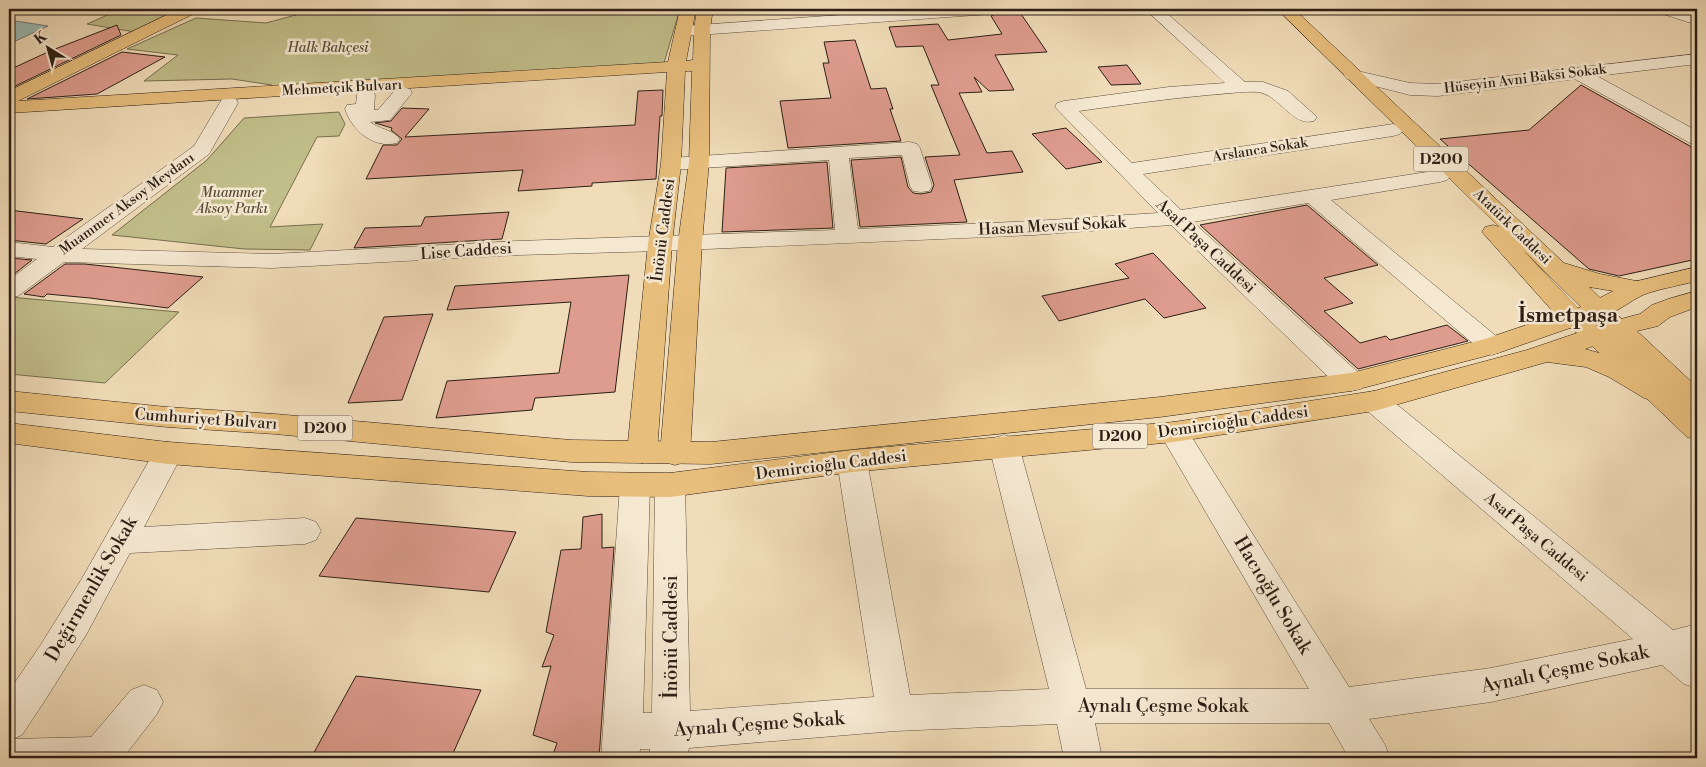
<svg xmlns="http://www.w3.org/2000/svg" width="1706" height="767" font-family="'Libre Bodoni',serif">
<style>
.green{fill:#c1be8a;stroke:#766e50}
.water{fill:#9cbab7;stroke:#6f7c77}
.building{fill:#de9c8e;stroke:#2c1f16}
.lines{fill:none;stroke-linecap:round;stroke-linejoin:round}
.minor-casing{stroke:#5d4e3e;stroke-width:1}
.major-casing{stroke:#2c1f16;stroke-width:1}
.highway-casing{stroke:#2c1f16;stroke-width:1}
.minor{fill:#f5e8d1;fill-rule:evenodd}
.major{fill:#e8be7c;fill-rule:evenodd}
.highway{fill:#e8be7c;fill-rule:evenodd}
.labels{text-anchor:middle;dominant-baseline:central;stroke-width:5;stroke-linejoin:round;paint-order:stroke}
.far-park-label{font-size:14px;font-style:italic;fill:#594f39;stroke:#f5e8d1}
.far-street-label{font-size:14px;fill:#2c1f16;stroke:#f5e8d1}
.shield{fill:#f5e8d1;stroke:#685b4e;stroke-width:1}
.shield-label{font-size:15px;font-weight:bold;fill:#2c1f16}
.street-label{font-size:16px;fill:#2c1f16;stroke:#f5e8d1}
.near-street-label{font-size:19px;fill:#2c1f16;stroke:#f5e8d1}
.district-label{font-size:21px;font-weight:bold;fill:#2c1f16;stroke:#f5e8d1}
</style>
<rect width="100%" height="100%" fill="#f0dcb8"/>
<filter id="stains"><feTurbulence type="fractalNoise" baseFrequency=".004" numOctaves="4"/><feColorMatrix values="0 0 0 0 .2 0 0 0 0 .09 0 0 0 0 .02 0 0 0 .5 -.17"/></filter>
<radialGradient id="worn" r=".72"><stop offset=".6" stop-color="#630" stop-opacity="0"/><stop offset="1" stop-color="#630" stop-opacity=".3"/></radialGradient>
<!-- green -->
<g class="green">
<polygon points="121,9 184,9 135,32 87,24"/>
<polygon points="318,9 680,9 663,66 264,91 272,85 232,79 144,81 178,55 127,49 196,18 266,23"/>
<polygon points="339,112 345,124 339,136 317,137 270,227 323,224 310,250 244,249 112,235 207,160 244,118"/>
<polygon points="9,297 179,312 105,383 9,374"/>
</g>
<!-- water -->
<polygon class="water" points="9,20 48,26 9,44"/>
<!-- building -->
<g class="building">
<polygon points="1019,11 1047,52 995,55 1014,90 989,91 974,77 982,92 959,93 987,153 1012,151 1023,172 954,180 967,222 860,227 851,160 901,157 908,187 913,193 921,194 931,192 934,185 925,157 960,155 931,85 939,85 923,46 896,47 889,27 938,24 948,40 1002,34 991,16 998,12"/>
<polygon points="117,25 121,35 9,89 9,70 50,51"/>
<polygon points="855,40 871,89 886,88 893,109 890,109 901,141 788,148 780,101 831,98 823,63 829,63 824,42"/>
<polygon points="122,52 165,57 97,94 27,99"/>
<polygon points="1127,65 1141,84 1111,85 1098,67"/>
<polygon points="1581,85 1697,150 1697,259 1619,276 1589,269 1440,139 1529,130"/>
<polygon points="663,90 662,116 660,116 656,179 592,183 592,186 518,191 523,170 366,179 383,145 397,145 402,139 391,130 392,128 375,123 391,121 402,108 429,109 405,137 635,125 638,91"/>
<polygon points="1066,128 1102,162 1066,169 1032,134"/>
<polygon points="827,162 833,228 722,232 726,168"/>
<polygon points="1307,205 1378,265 1324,278 1353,303 1324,311 1360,343 1386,336 1390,340 1447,325 1468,341 1358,369 1200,225"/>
<polygon points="9,210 83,219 46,244 9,240"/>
<polygon points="509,212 502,239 354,248 365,228 421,226 425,217"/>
<polygon points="1153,253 1206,308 1164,318 1145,299 1059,321 1042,296 1129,278 1115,264"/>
<polygon points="9,258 32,260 9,278"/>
<polygon points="65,264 85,264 203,277 168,308 90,298 47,294 44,297 24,294"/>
<polygon points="629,275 615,392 535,398 532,410 436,418 447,381 559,373 571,302 447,310 455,286"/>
<polygon points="433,314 402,400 348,403 384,317"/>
<polygon points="602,514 602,548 614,547 599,758 552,758 557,743 533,735 551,666 542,667 554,635 546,632 561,550 581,549 583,517"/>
<polygon points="356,518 516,532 489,592 319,576"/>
<polygon points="356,676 481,690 451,758 311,758"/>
</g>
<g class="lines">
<!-- minor casing -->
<g class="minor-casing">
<g id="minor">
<polygon points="927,9 998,9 996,12 990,14 684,36 678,35 676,31 678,27 684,26"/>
<path d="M1145 9H1162L1245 82H1263L1288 91 1317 117 1314 121C1292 127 1280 95 1258 92 1242 91 1225 94 1208 95 1165 99 1122 105 1079 111L1132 163 1393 124 1400 126 1403 130 1400 134 1393 136 1143 174 1181 210 1440 170 1447 172 1451 176 1447 180 1440 182 1331 200 1501 340 1505 346 1501 352 1492 355 1483 352 1308 203 1193 222 1361 375 1365 382 1361 389 1351 391 1341 389 1171 225 1034 235 660 251 518 255 272 268 64 262 18 296 9 298V280L37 259 9 256V242L53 247 194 146 222 99 229 97 236 99 238 103 209 154 82 249 272 254 518 241 835 230 829 160 671 170 664 168 661 164 664 160 671 158 910 142 917 144 920 148 932 186 929 191 921 192 913 191 910 186 902 155 849 158 858 229 1034 221 1158 213 1055 107 1057 103 1064 101 1169 87 1225 83Z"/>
<polygon points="1655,9 1678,9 1697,15 1697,25 1657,12"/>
<polygon points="1697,54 1697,64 1597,76 1697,131 1697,145 1690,143 1575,79 1438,96 1410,95 1347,79 1344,75 1347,71 1353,70 1410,83 1438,84"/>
<path d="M403 87 410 89 412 93 390 120 370 122C378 129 394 130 400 139L397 143C373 149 352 130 345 109L347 105 356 104 357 95 359 91 366 89 373 91 375 95 374 110H378L396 89Z"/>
<polygon points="1374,391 1384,394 1673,630 1697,624 1697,688 1684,684 1662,665 1491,702 1369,719 1385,745 1390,758 1349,758 1329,723 1095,723 1102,758 1064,758 1057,724 895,731 689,748 687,758 649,758 650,749 640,749 639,758 601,758 620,486 624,478 635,474 646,478 650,486 643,713 652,713 655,485 659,477 670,473 681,477 685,485 690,711 874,697 837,461 841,453 852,450 863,453 867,461 910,695 1049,689 989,446 994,438 1004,435 1014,438 1019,446 1086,689 1309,689 1159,432 1164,425 1174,422 1184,425 1349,687 1491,668 1633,639 1364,408 1360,401 1364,394"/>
<polygon points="168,442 178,445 183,453 144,527 305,518 316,522 321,531 316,540 305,544 130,553 86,635 44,702 22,735 12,739 91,737 131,690 144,685 157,690 163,702 157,714 123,758 9,758 9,691 40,646 81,580 158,445"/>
</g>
</g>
<!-- major casing -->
<g class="major-casing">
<g id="major">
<polygon points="179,9 199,9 197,12 18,101 668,62 680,9 696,9 686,61 693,60 694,29 697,9 713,9 710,29 709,162 702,243 690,454 685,462 675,465 665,462 660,454 678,243 689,162 692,71 685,71 681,164 672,244 657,452 652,460 642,463 632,460 627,452 648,244 661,164 667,72 9,113 9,91"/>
<path d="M1697 267V281C1681 285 1664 288 1648 293 1628 300 1611 321 1588 316L1584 310 1588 304 1629 283Z"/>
<polygon points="1697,291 1697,307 1670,317 1658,326 1637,331 1697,387 1697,440 1687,437 1588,342 1584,336 1588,330 1597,328 1607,331 1605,328 1609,322 1640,314 1652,305 1668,299"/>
</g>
</g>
<!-- highway casing -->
<g class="highway-casing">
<path id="highway" d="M1277 9H1294L1564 263 1600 274 1647 283 1650 288 1647 293 1638 295 1589 287 1631 328 1627 334 1585 349 1617 358 1664 384 1668 391 1664 398 1654 401 1644 398 1609 377 1586 367 1547 362 1374 411 1174 442 852 472 670 497 588 496 168 464 9 443V423L168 442 588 472 670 473 852 450 1174 422 1374 391 1527 350 1577 333 1570 328 1501 352 1351 391 1160 417 711 464 571 462 275 434 167 427 9 411V391L167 407 275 414 571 440 711 442 1160 397 1351 373 1485 339 1556 315 1482 232 1485 227 1493 225 1499 227ZM1520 247 1581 307 1578 308ZM1593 320H1594L1600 325 1597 326Z"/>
</g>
<!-- minor -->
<use href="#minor" class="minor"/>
<!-- major -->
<use href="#major" class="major"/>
<!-- highway -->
<use href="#highway" class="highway"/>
</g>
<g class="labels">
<!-- far-park labels -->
<g class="far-park-label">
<text x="328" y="48">Halk Bahçesi</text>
<text x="232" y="193">Muammer<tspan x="232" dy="16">Aksoy Parkı</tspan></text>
</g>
<!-- far-street labels -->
<g class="far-street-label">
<text transform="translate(1525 79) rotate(-7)">Hüseyin Avni Baksi Sokak</text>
<text transform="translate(342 88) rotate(-3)">Mehmetçik Bulvarı</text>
<text transform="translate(1260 150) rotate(-9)">Arslanca Sokak</text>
<text transform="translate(127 204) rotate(-36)">Muammer Aksoy Meydanı</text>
<text transform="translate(1512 227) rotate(44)">Atatürk Caddesi</text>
</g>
<!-- shield labels -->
<g class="shield">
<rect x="1413.5" y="146.5" width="55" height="25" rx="4"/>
<rect x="297.5" y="415.5" width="55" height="25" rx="4"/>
<rect x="1092.5" y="423.5" width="55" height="25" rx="4"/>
</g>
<g class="shield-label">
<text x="1441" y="159">D200</text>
<text x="325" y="428">D200</text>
<text x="1120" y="436">D200</text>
</g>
<!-- street labels -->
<g class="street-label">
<text transform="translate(1052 226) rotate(-3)">Hasan Mevsuf Sokak</text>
<text transform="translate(663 230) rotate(-83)">İnönü Caddesi</text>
<text transform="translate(1206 246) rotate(43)">Asaf Paşa Caddesi</text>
<text transform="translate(466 251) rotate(-4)">Lise Caddesi</text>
<text transform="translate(206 419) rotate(4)">Cumhuriyet Bulvarı</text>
<text transform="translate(1233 422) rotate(-8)">Demircioğlu Caddesi</text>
<text transform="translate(831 465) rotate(-7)">Demircioğlu Caddesi</text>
<text transform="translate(1536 537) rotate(40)">Asaf Paşa Caddesi</text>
</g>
<!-- near-street labels -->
<g class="near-street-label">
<text transform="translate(91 589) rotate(-60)">Değirmenlik Sokak</text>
<text transform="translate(1273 595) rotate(59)">Hacıoğlu Sokak</text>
<text transform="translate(671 637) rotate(-90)">İnönü Caddesi</text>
<text transform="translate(1565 669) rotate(-12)">Aynalı Çeşme Sokak</text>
<text x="1163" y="706">Aynalı Çeşme Sokak</text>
<text transform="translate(759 724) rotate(-4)">Aynalı Çeşme Sokak</text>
</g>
<!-- district labels -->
<g class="district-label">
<text x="1568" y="316">İsmetpaşa</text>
</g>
</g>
<!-- margin -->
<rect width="1706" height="767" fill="none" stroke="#f0dcb8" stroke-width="30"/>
<rect x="10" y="10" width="1686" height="747" fill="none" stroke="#2c1f16" stroke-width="2.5"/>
<rect x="15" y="15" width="1676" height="737" fill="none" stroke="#2c1f16"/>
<!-- north arrow -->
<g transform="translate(48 48) rotate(323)" stroke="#f5e8d1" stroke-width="4" paint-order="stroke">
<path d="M0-4L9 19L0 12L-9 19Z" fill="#2c1f16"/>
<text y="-8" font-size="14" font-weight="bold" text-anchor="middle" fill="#2c1f16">K</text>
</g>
<rect width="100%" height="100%" filter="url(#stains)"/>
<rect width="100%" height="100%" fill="url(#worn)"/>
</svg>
